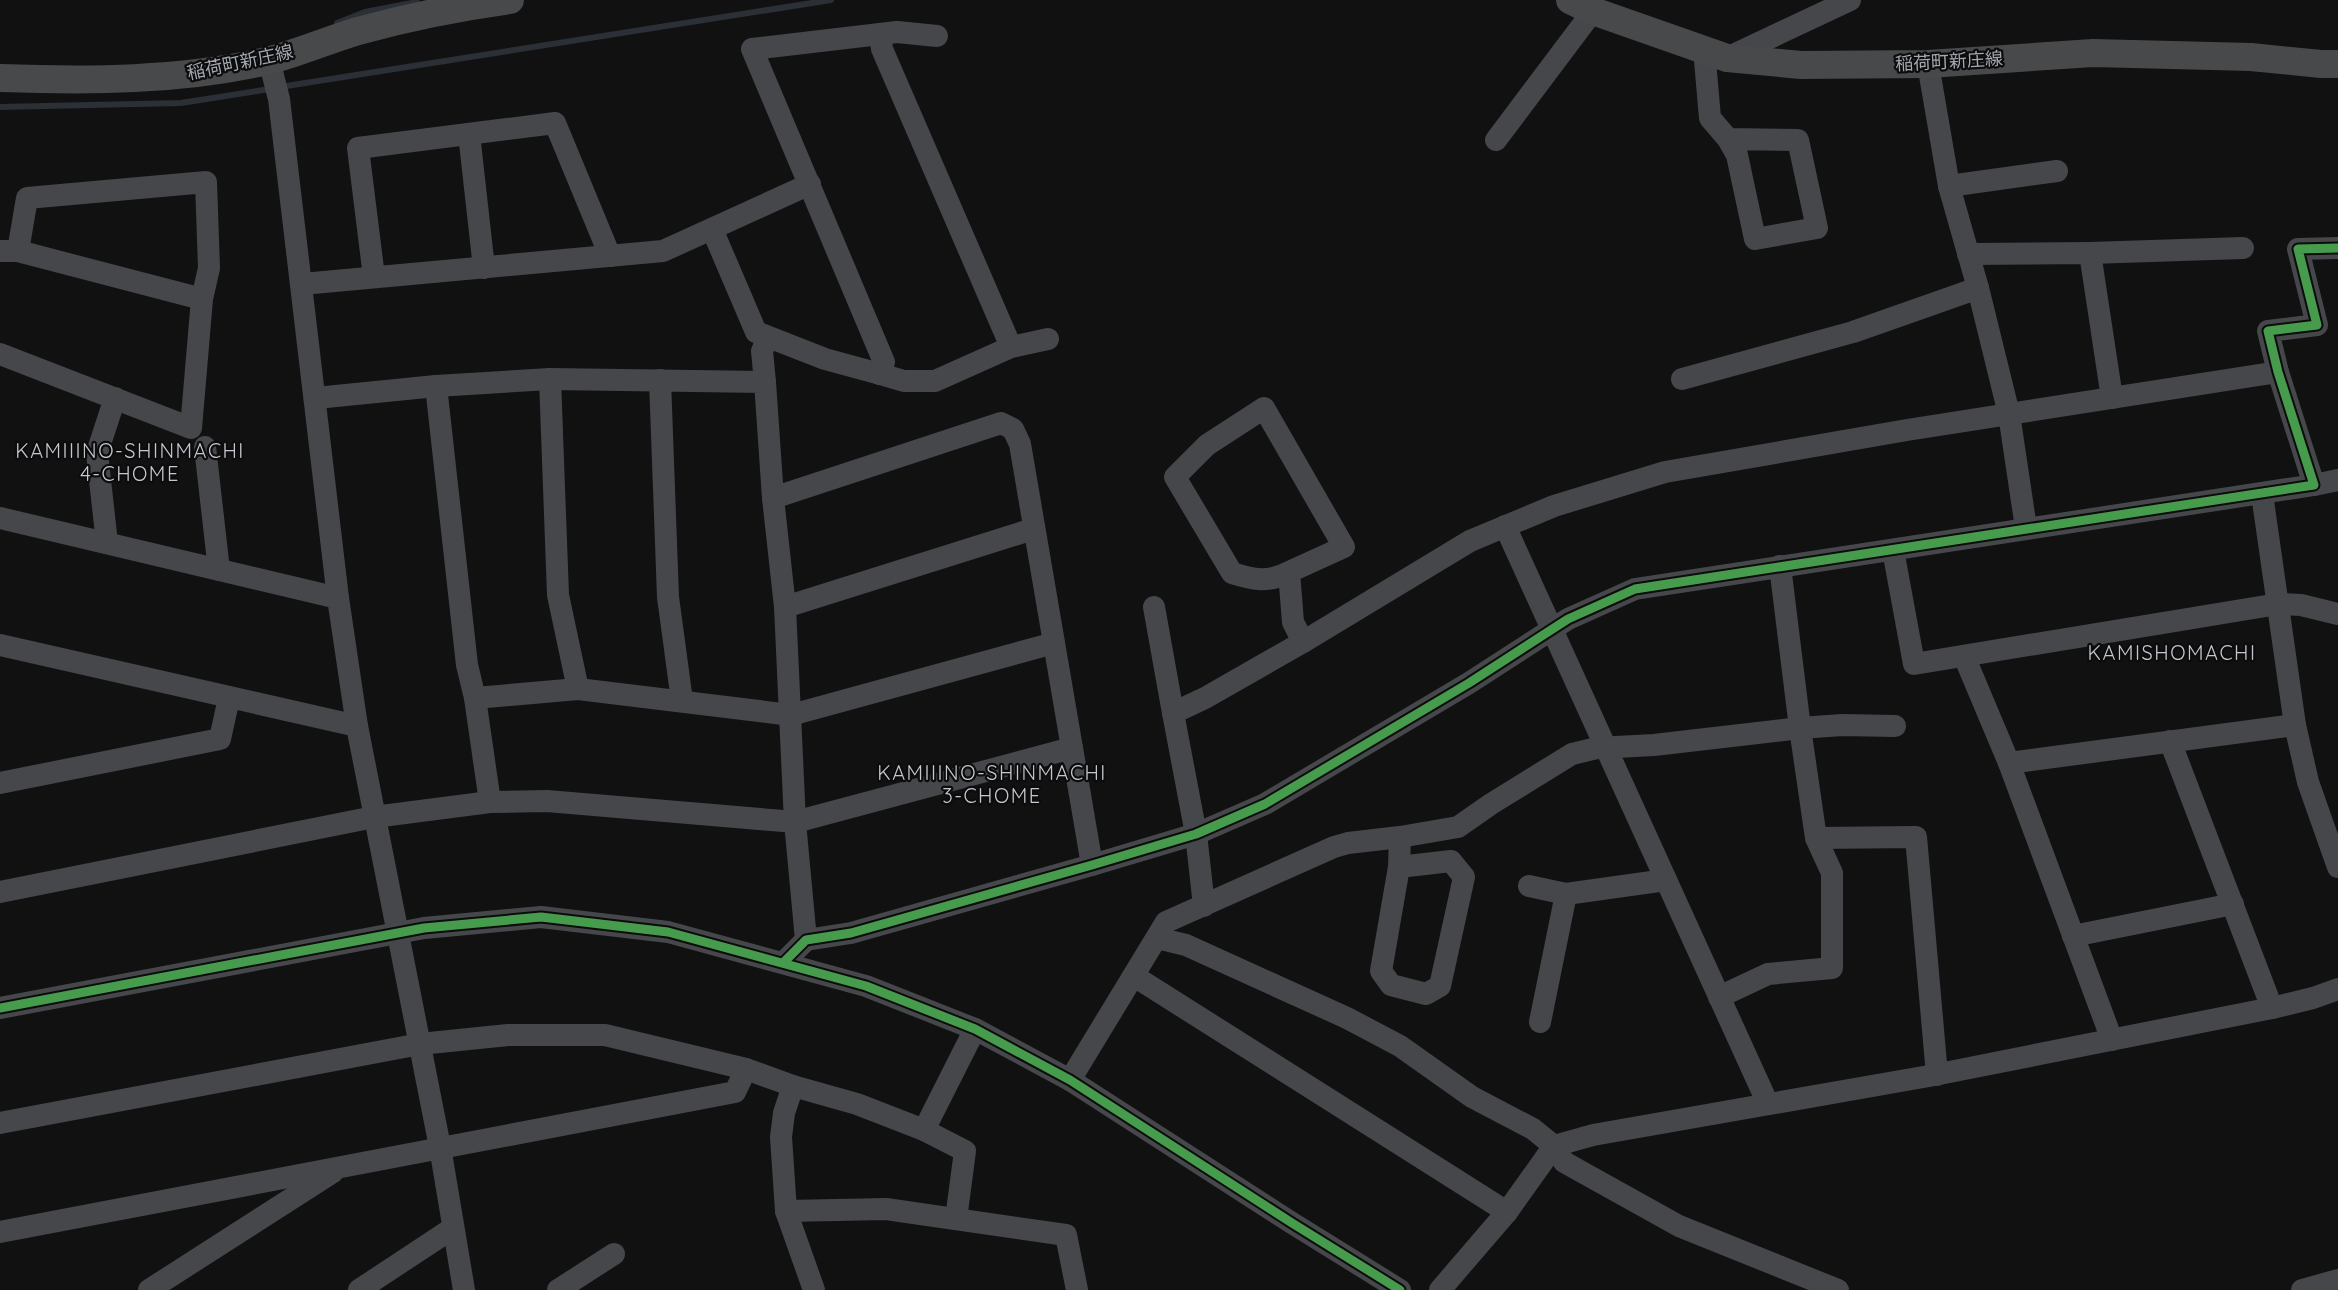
<svg xmlns="http://www.w3.org/2000/svg" width="2338" height="1290" font-family="Quicksand,'Noto Sans JP',sans-serif">
<style>
.lines{fill:none;stroke-linecap:round;stroke-linejoin:round}
.stream{stroke:#2a3035;stroke-width:6}
.minor{stroke:#45474a;stroke-width:22}
.major{stroke:#48494b;stroke-width:28}
.cycleway-casing{stroke:#0c0c0d;stroke-width:13}
.cycleway{stroke:#469c4c;stroke-width:9}
.labels{text-anchor:middle;dominant-baseline:central;stroke-width:4.5;stroke-linejoin:round;paint-order:stroke}
.street-label{font-size:18px;fill:#a3a8b1;stroke:#0c0c0d}
.neighbourhood-label{font-size:20px;letter-spacing:1.5px;fill:#c4c7ce;stroke:#0c0c0d}
</style>
<rect width="100%" height="100%" fill="#111112"/>
<g class="lines">
<!-- stream -->
<g class="stream">
<polyline points="337,23 365,12 417,2"/>
<polyline points="280,87 831,0"/>
<polyline points="0,107 181,103 270,89"/>
</g>
<!-- minor -->
<g class="minor">
<polyline points="880,34 882,49 1011,347"/>
<polyline points="1704,49 1710,118 1728,139 1798,140 1817,228 1755,239 1737,155 1728,139"/>
<polyline points="1727,58 1850,0"/>
<polyline points="269,60 279,99 338,598 357,726 440,1147 464,1290"/>
<polyline points="1928,64 1949,186 1978,288 2009,414 2026,528"/>
<polyline points="469,134 484,268"/>
<polyline points="1496,140 1593,11"/>
<polyline points="1949,186 2057,171"/>
<polyline points="712,229 756,332 825,359 880,374 904,381 935,381 1011,347 1048,339"/>
<polyline points="0,251 18,251 202,299"/>
<polyline points="2090,253 2243,248"/>
<polyline points="1968,254 2090,253 2112,398"/>
<polyline points="374,277 358,148 555,123 610,256"/>
<polyline points="302,284 663,251 810,184"/>
<polyline points="0,354 191,428 202,299 209,268 206,182 27,198 18,251"/>
<polyline points="880,374 884,362 752,49 897,32 937,36"/>
<polyline points="550,379 558,595 578,689"/>
<polyline points="1682,379 1853,332 1978,288"/>
<polyline points="660,380 668,597 682,701"/>
<polyline points="765,382 762,351 768,337"/>
<polyline points="436,386 467,665 475,698 490,802"/>
<polyline points="316,398 436,386 550,379 765,382 773,498 785,607 795,822 806,940"/>
<polyline points="205,447 219,570"/>
<polyline points="2314,485 2338,480"/>
<polyline points="2262,494 2295,725 2308,782 2338,867"/>
<polyline points="773,498 1001,423 1013,429 1020,444 1092,865"/>
<polyline points="0,518 338,598"/>
<polyline points="1505,526 1768,1104"/>
<polyline points="107,543 97,453 115,398"/>
<polyline points="1893,550 1914,664 2278,604 2301,605 2338,614"/>
<path d="M1289 572C1268 583 1254 580 1232 573L1175 477 1207 445 1264 408 1344 547 1289 572 1293 622 1303 642"/>
<polyline points="785,607 1033,529"/>
<polyline points="1154,607 1173,713"/>
<polyline points="0,645 357,726"/>
<polyline points="1964,656 2009,763 2112,1040"/>
<polyline points="475,698 578,689 791,715 1054,643"/>
<polyline points="2170,741 2272,1008"/>
<polyline points="2009,763 2295,725"/>
<polyline points="0,783 220,739 229,698"/>
<polyline points="1816,838 1916,837 1937,1075"/>
<polyline points="1399,867 1451,861 1464,877 1440,986 1426,994 1391,985 1381,971 1399,867 1400,837"/>
<polyline points="1529,886 1566,894 1666,880"/>
<polyline points="0,892 374,817 490,802 547,801 795,822 1072,748"/>
<polyline points="1204,906 1196,834 1173,713 1205,698 1303,642 1470,541 1554,506 1665,472 1907,430 2278,372"/>
<polyline points="2073,936 2233,904"/>
<polyline points="1157,938 1186,945 1347,1018 1400,1046 1472,1097 1533,1129 1554,1146 1564,1162 1679,1226 1838,1290"/>
<polyline points="784,962 806,940 851,933 1092,865 1196,834 1265,804 1469,683 1568,619 1635,589 2314,485 2278,372 2268,331 2317,325 2298,249 2338,248"/>
<polyline points="1134,976 1507,1212"/>
<polyline points="1719,997 1768,974 1832,968 1832,873 1816,838 1800,728 1842,725 1895,726"/>
<polyline points="0,1008 424,928 541,917 668,932 866,986 975,1029 1070,1080 1292,1223 1400,1290"/>
<polyline points="1540,1022 1566,894"/>
<polyline points="1070,1080 1166,922 1334,847 1348,843 1400,837 1458,827 1491,804 1572,754 1597,748 1654,745 1800,728 1780,566"/>
<polyline points="0,1123 420,1044 508,1035 605,1035 746,1069 793,1086 857,1104 924,1130 975,1029"/>
<polyline points="924,1130 965,1151 956,1219"/>
<polyline points="786,1211 781,1137 784,1113 793,1086"/>
<polyline points="0,1232 735,1092 746,1069"/>
<polyline points="149,1290 333,1172"/>
<polyline points="359,1290 453,1228"/>
<polyline points="558,1290 614,1254"/>
<polyline points="814,1290 786,1211 886,1209 1066,1235 1077,1290"/>
<polyline points="1440,1290 1507,1212 1554,1146 1593,1135 1929,1076 2272,1008 2313,998 2338,989"/>
<polyline points="2302,1290 2338,1280"/>
</g>
<!-- major -->
<g class="major">
<polyline points="1570,0 1593,11 1727,58 1801,65 1928,64 2093,53 2251,57 2321,64 2338,64"/>
<path d="M0 78C89 81 180 81 267 61 298 53 328 40 358 31 408 17 459 7 510 0"/>
</g>
<!-- cycleway casing -->
<g class="cycleway-casing">
<g id="cycleway">
<polyline points="784,962 806,940 851,933 1092,865 1196,834 1265,804 1469,683 1568,619 1635,589 2314,485 2278,372 2268,331 2317,325 2298,249 2338,248"/>
<polyline points="0,1008 424,928 541,917 668,932 866,986 975,1029 1070,1080 1292,1223 1400,1290"/>
</g>
</g>
<!-- cycleway -->
<use href="#cycleway" class="cycleway"/>
</g>
<g class="labels">
<!-- street labels -->
<g class="street-label">
<text transform="translate(1949 61) rotate(-3)">稲荷町新庄線</text>
<text transform="translate(240 62) rotate(-12)">稲荷町新庄線</text>
</g>
<!-- neighbourhood labels -->
<g class="neighbourhood-label">
<text x="130" y="450">KAMIIINO-SHINMACHI<tspan x="130" dy="23">4-CHOME</tspan></text>
<text x="2172" y="652">KAMISHOMACHI</text>
<text x="992" y="772">KAMIIINO-SHINMACHI<tspan x="992" dy="23">3-CHOME</tspan></text>
</g>
</g>
</svg>
